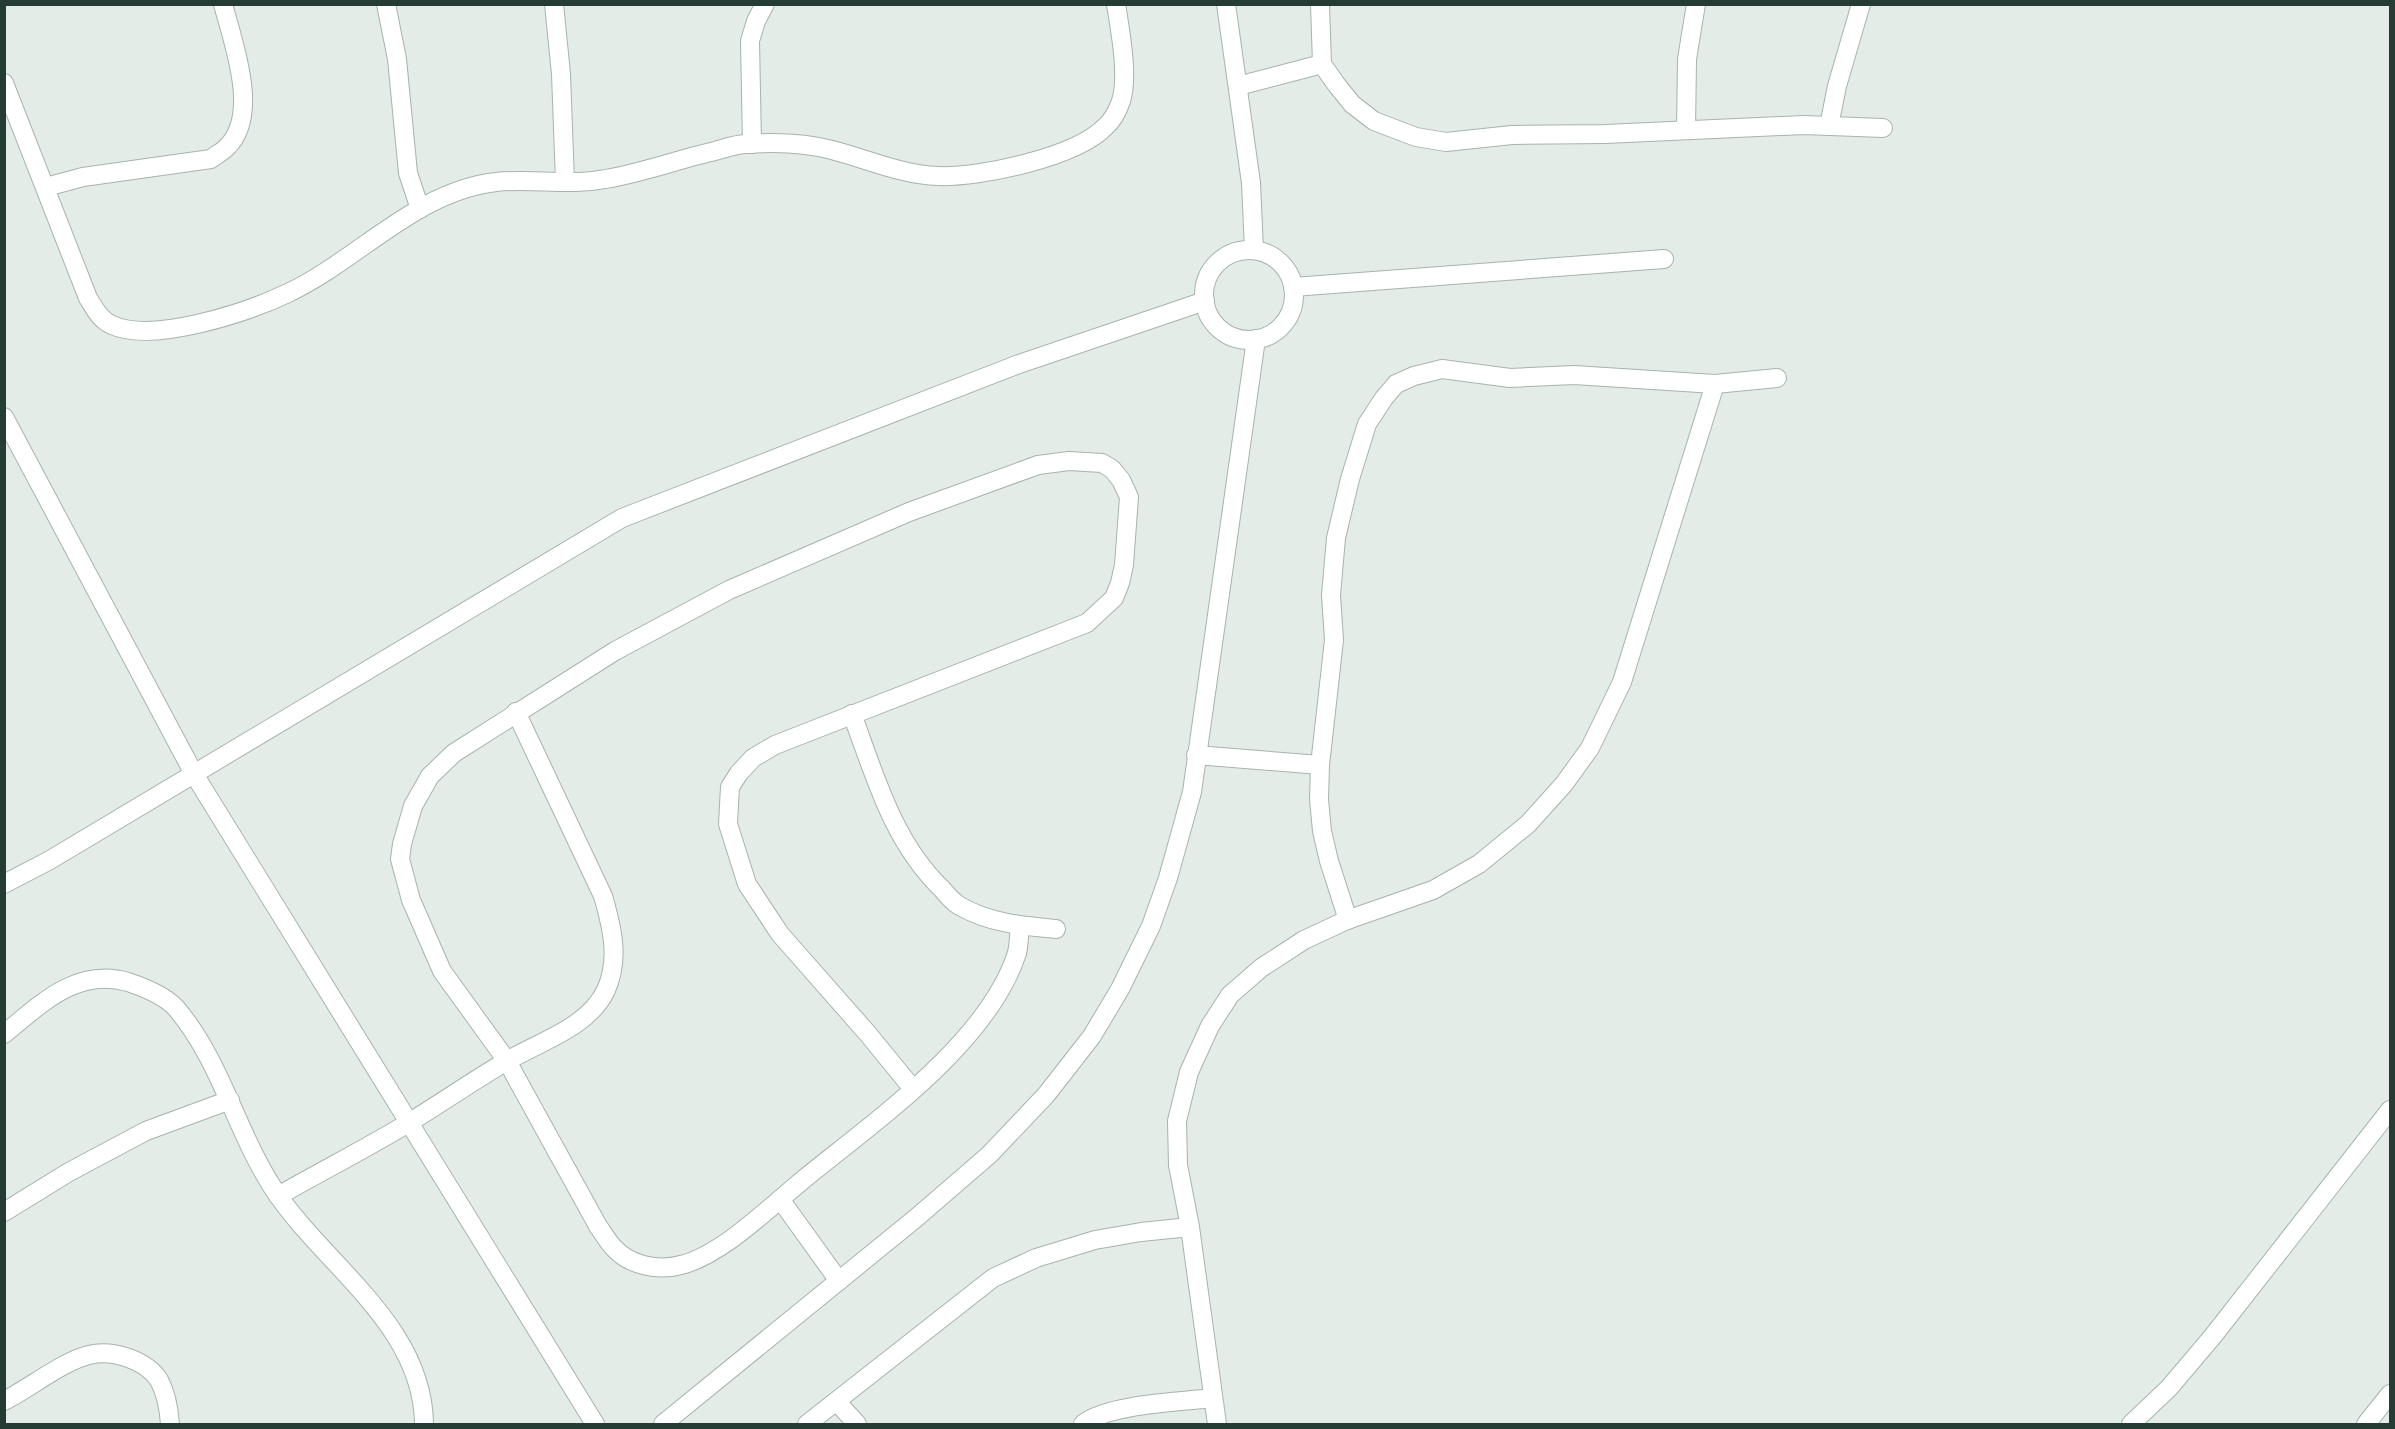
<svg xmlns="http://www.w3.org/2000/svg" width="2395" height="1429" font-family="Roboto,sans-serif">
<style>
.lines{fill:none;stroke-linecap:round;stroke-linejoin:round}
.minor-casing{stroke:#a6b4ad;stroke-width:20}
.secondary-casing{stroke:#a2b7ad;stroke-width:20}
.minor{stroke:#fff;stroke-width:18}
.secondary{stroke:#fff;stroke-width:18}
</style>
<rect width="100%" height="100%" fill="#e3ece7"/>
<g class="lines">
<!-- minor casing -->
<g class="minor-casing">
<g id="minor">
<polyline points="386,4 397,59 408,173 420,209"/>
<polyline points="554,4 561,74 565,182"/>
<polyline points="1226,4 1251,183 1254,250"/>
<polyline points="1320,4 1322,64 1336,84 1352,104 1374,121 1416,137 1446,142 1512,135 1605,134 1804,125 1883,128"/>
<path d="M4 83 88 298C95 309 100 320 112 325 153 344 248 312 288 293 358 260 416 191 496 182 532 178 569 186 605 179 642 173 676 160 711 152 723 149 735 144 747 144 774 142 805 143 832 150 867 159 902 175 938 176 979 178 1076 157 1105 127 1112 121 1118 110 1121 101 1129 76 1120 30 1116 4"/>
<polyline points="1238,86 1322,64"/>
<polyline points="1829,126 1837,86 1861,4"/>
<polyline points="1686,130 1687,59 1696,4"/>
<polyline points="752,144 750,41 756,21 765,4"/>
<path d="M46 187 83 177 211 159C216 155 222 152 226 148 261 116 233 43 223 4"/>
<circle cx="1249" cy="295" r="45"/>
<polyline points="1293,287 1664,259"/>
<polyline points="4,417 194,774 595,1424"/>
<path d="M852 714C875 776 893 842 942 889 947 895 952 901 958 905 988 923 1023 926 1056 929"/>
<polyline points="1196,755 1320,765"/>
<polyline points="4,884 50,860 622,518 1019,364 1205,301"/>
<polyline points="1348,920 1329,861 1322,831 1319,799 1320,765 1334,640 1331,595 1336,538 1350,479 1367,424 1384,398 1396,384 1414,376 1442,369 1510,378 1574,375 1715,384 1777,378"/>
<path d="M4 1034C41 1004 77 967 128 982 143 987 165 996 176 1008 221 1061 236 1131 273 1188 323 1265 423 1324 424 1424"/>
<path d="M913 1089 868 1034 780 934 747 884 728 824 730 787 739 773 753 758 775 745 1087 623 1114 598 1120 583 1124 565 1129 497 1121 480 1112 469 1102 463 1069 461 1038 465 909 512 729 590 615 651 454 753 430 776 413 806 402 844 400 859 411 900 442 971 507 1061 598 1226C603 1233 608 1242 614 1248 630 1266 659 1271 681 1265 722 1255 771 1206 804 1179 875 1121 988 1043 1017 953 1019 944 1019 934 1020 926"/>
<path d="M278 1196C322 1171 367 1148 410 1122 443 1102 474 1080 507 1061 541 1041 589 1027 606 990 620 959 612 927 603 896L516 712"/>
<polyline points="780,1199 839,1281"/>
<polyline points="4,1212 69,1172 146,1131 230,1100"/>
<path d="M4 1401C30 1388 63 1361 89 1355 112 1349 146 1360 159 1380 166 1393 169 1410 170 1424"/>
<polyline points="837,1402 857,1424"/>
<polyline points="663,1424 916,1218 989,1155 1046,1095 1092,1036 1120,989 1151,926 1168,878 1192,792 1256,339"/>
<polyline points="807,1424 993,1278 1036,1258 1095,1240 1141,1232 1190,1227"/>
<path d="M1083 1424C1108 1404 1180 1402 1213 1398"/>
<polyline points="1217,1424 1190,1227 1178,1165 1177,1121 1189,1072 1210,1026 1230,995 1261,968 1304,940 1347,920 1433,890 1479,864 1528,824 1564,784 1590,748 1622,682 1715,384"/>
<polyline points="2366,1424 2390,1394"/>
</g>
</g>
<!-- secondary casing -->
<g class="secondary-casing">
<polyline id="secondary" points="2131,1424 2169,1388 2213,1336 2390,1110"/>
</g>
<!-- minor -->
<use href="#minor" class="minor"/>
<!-- secondary -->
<use href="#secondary" class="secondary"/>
</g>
<!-- border -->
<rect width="2395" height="1429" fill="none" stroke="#243c33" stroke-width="12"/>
</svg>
